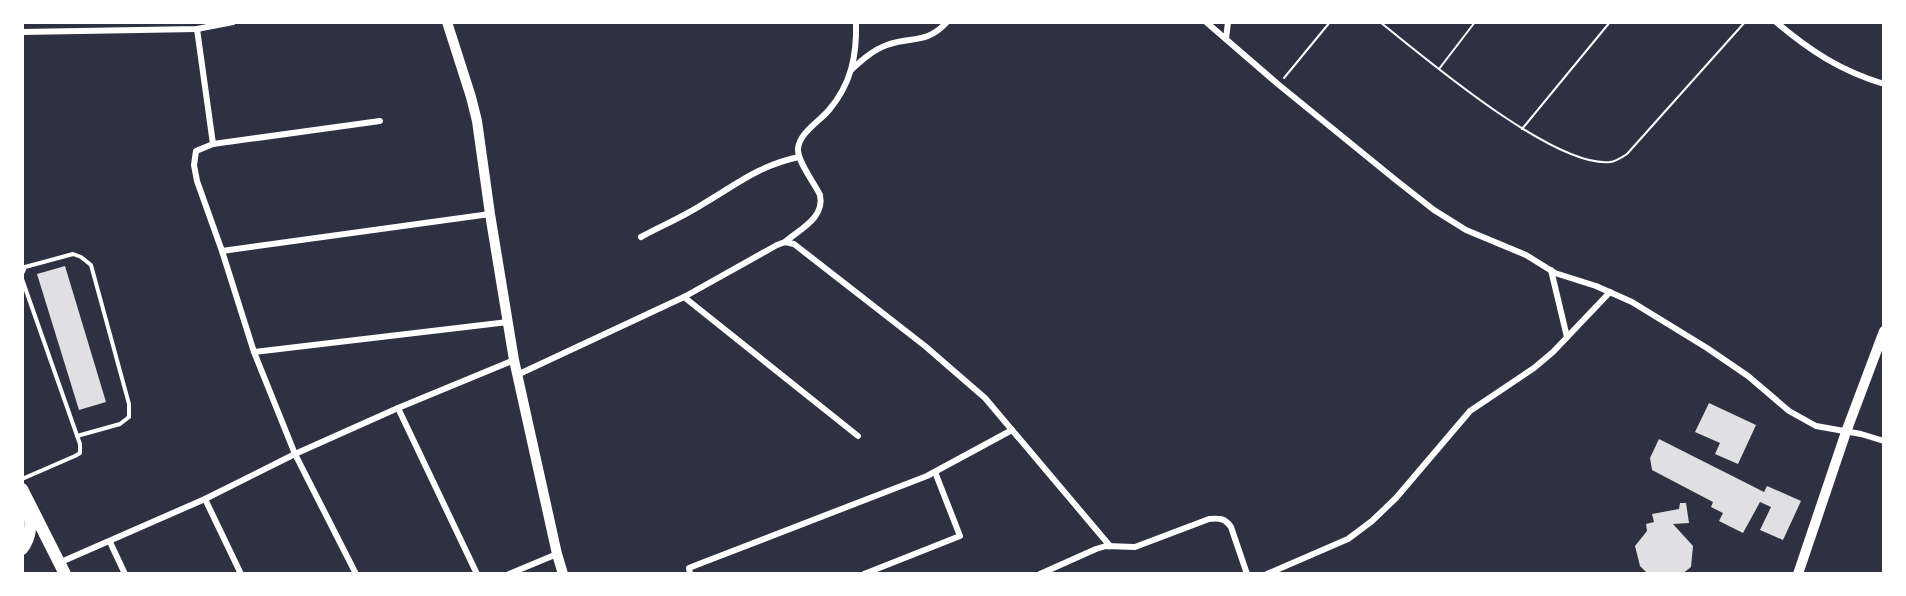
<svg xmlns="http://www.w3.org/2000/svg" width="1906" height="596" font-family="'Sofia Sans Condensed',sans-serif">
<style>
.building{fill:#e0e0e3}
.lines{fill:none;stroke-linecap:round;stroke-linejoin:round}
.path{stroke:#fff;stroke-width:2}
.service{stroke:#fff;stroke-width:4}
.minor{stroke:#fff;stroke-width:6}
.tertiary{stroke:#fff;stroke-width:10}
.secondary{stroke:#fff;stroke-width:12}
</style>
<rect width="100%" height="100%" fill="#2d3142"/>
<!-- building -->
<g class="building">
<polygon points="65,266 106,402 79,410 37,274"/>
<polygon points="1709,403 1756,425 1738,464 1715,454 1720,443 1695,432"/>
<polygon points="1659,439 1764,492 1767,486 1801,501 1783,540 1760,530 1771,507 1760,502 1743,533 1719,521 1723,513 1711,507 1713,502 1652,470 1650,458"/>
<polygon points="1680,503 1686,503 1689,523 1673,524 1693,546 1691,567 1682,574 1648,574 1640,566 1635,546 1647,531 1646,524 1654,522 1652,514 1679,509"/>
</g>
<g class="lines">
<!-- path -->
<g class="path">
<path d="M1380 22C1425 58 1554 168 1610 162 1617 161 1622 157 1627 154L1745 22"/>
<polyline points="1439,69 1475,22"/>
<polyline points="1284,78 1330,22"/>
<polyline points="1522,129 1610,22"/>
</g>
<!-- service -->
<g class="service">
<polyline points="22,274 25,267 73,254 81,257 91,265 129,404 129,417 120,424 77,436"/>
<polyline points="22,279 80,444 80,453 75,456 22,479"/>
</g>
<!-- minor -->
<g class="minor">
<polyline points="1206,22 1279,85 1397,181 1434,210 1466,230 1526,255 1555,273 1596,286 1632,302 1707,348 1748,376 1789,411 1816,426 1861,434 1884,441"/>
<path d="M1776 22C1810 51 1841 71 1884 84"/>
<polyline points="197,29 213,144 380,121"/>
<polyline points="22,32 197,29 233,22"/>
<polyline points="1226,39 1228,22"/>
<path d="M852 69C862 60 873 50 887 45 911 36 926 45 947 22"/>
<polyline points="213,144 196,151 194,165 197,181 222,251 254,352 295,454 356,574"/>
<path d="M641 237C661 226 683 217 703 204 737 184 760 165 799 157"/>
<path d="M785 242C800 229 825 218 820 195 815 184 797 161 798 149 799 133 820 121 829 110 851 84 857 56 856 22"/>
<polyline points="222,251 490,214"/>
<polyline points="1551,270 1567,337"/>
<polyline points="684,297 858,436"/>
<polyline points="254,352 508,322"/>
<polyline points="517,375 684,297 777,245 785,242 794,244 925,346 985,398 1110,546"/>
<polyline points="398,408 477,574"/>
<polyline points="205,499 241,574"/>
<polyline points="110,542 125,574"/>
<polyline points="61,562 205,499 295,454 398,408 514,360"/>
<polyline points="509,574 557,554"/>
<polyline points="690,574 689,568 699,564 927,476 1012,430"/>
<polyline points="864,574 960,536 935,472"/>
<path d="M1040 574 1096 549 1106 546 1135 547 1209 519C1219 518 1225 518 1231 527L1247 574"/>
<polyline points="1267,574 1348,539 1372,521 1396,498 1470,411 1534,368 1553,352 1610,292"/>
</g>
<!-- tertiary -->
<g class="tertiary">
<polyline points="447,22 471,97 477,121 490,214 514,360 557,554 563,574"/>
<polyline points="1798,574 1846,432 1884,331"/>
</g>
<!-- secondary -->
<g class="secondary">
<polyline points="22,489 65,574"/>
<path d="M22 549C32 536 31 523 29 508"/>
</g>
</g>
<!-- border -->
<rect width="1906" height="596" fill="none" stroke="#ffffff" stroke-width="48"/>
</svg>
